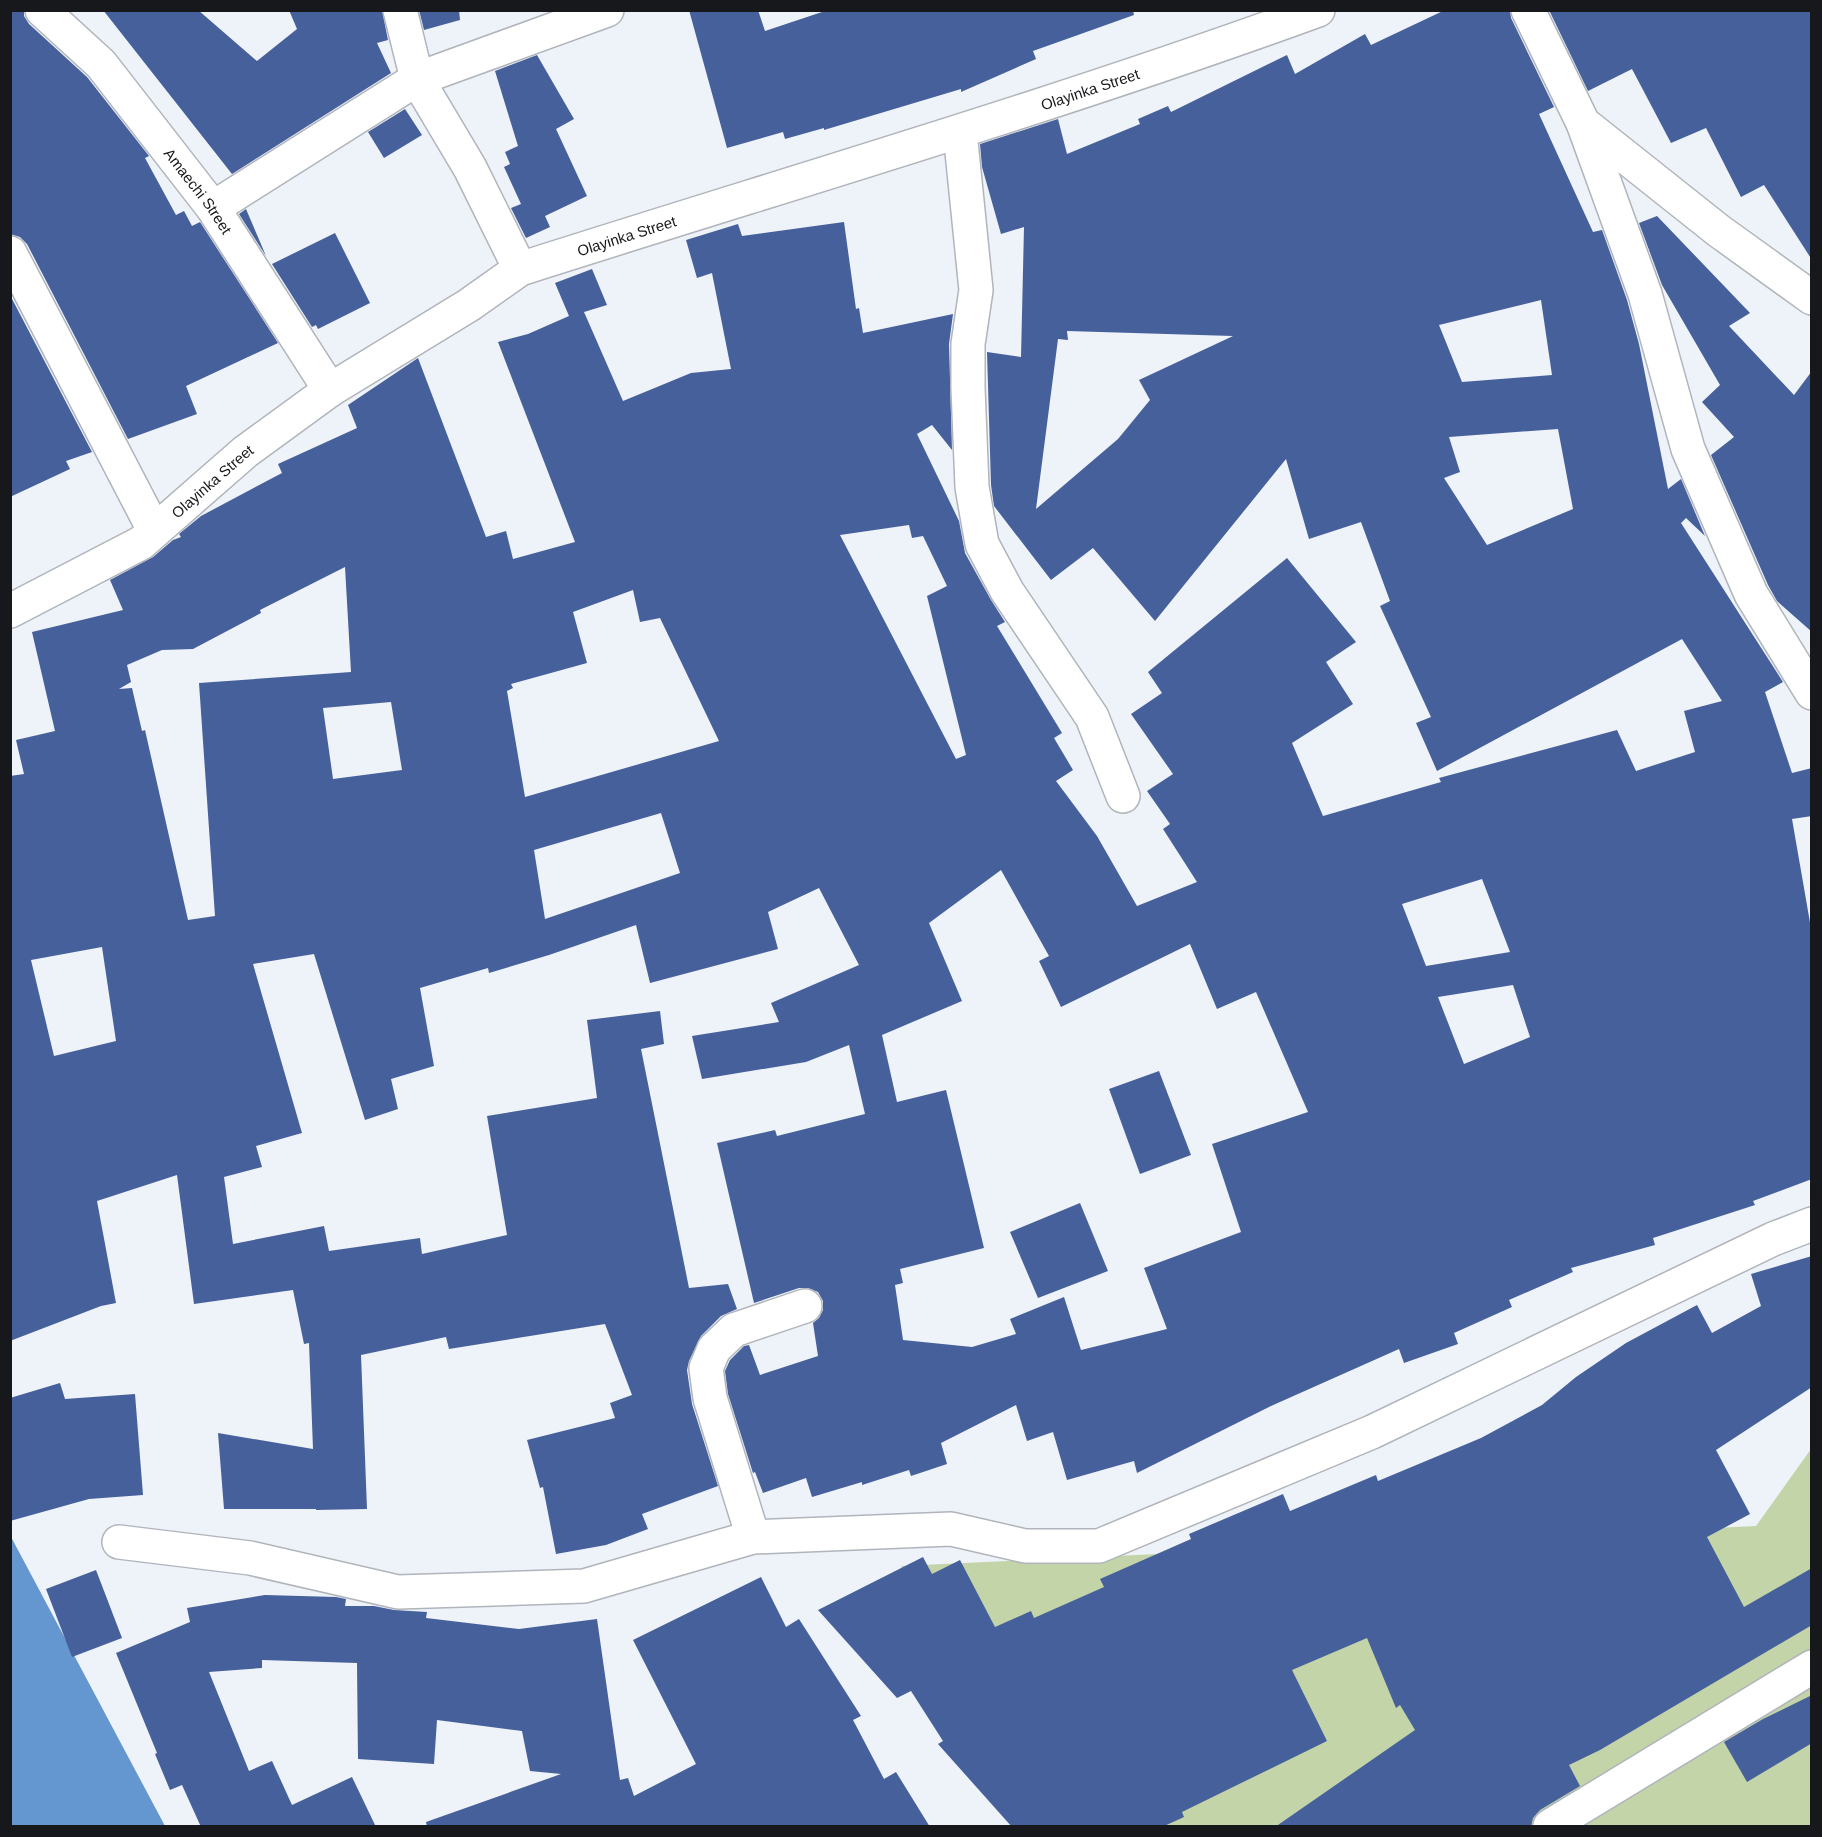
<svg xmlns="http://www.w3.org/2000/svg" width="1822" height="1837" font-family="Arial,sans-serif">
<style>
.green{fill:#c3d4a9}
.water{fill:#6497cf}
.building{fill:#46609b;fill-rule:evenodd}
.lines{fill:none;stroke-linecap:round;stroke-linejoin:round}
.street-casing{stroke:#b0b4bb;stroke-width:36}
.street{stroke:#fff;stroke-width:33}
.labels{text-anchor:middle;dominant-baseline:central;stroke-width:6;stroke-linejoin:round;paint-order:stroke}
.street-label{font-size:15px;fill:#17181b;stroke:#fff}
</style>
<rect width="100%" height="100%" fill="#eef2f9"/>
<!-- green -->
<polygon class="green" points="1811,1449 1811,1826 1021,1826 901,1566 1756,1526"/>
<!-- water -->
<polygon class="water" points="10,1535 165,1826 11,1826"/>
<!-- building -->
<g class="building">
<polygon points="10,10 24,10 24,16 29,24 87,77 149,156 145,158 176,215 184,211 192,226 200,222 278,343 186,386 197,414 128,439 27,244 20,237 10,234"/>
<polygon points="103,10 198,10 257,61 297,29 289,10 382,10 388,40 377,43 391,73 232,174"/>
<polygon points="419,10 459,10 460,20 424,30"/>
<polygon points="689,10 758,10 765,31 828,10 1133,10 1134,15 1033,51 1036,59 961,92 961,89 824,130 824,128 785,139 783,132 727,148"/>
<path d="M1445 10H1510L1511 18 1554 107 1539 114 1593 232 1602 230 1627 300 1639 344 1668 489 1681 479 1705 536 1686 518 1681 523 1783 682 1765 692 1792 773 1812 768V816L1792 819 1812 934V1179L1753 1201 1755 1205 1653 1238 1655 1245 1571 1268 1573 1272 1509 1300 1512 1307 1454 1333 1458 1344 1404 1363 1399 1349 1271 1406 1137 1473 1134 1461 1067 1480 1053 1432 1027 1441 1016 1405 941 1443 947 1464 911 1476 909 1470 862 1485V1482L812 1497 806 1478 763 1493 755 1472 753 1473 728 1394 725 1371 730 1360 744 1346 749 1345 760 1375 818 1356 813 1323 819 1318 823 1310V1301L818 1292 808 1288H799L754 1303 717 1143 775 1130 777 1136 865 1114 849 1045 806 1062 702 1079 692 1036 779 1022 771 1003 859 965 819 888 768 912 778 949 650 983 636 925 549 955 489 973 488 968 420 988 434 1066 391 1079 398 1109 365 1120 314 954 253 964 302 1133 256 1146 262 1167 224 1177 233 1244 324 1226 329 1251 420 1238 422 1254 507 1235 487 1116 597 1098 587 1020 660 1011 664 1044 641 1049 689 1288 728 1284 737 1309 721 1316 701 1336 689 1361 687 1370 692 1404 718 1486 642 1514 648 1529 606 1545 556 1554 543 1487 540 1488 527 1440 615 1418 610 1403 632 1395 605 1324 449 1349 446 1337 361 1355 367 1509 316 1510V1509H224L218 1433 313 1449 309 1343 304 1344 293 1290 194 1304 177 1175 97 1201 116 1303 101 1306 10 1341V776L24 774 16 740 55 731 32 632 123 610 110 580 153 557 173 540 181 537 179 534 201 516 282 473 278 464 357 428 348 405 418 358 486 537 506 531 513 559 575 542 498 342 528 334 569 316 555 283 592 269 607 305 584 312 623 401 691 373 731 369 712 273 697 278 686 240 738 224 742 236 844 222 856 309 859 308 863 333 953 314 949 344 952 450 932 425 917 434 959 521 965 553 991 600 1005 622 997 626 1062 733 1054 738 1073 770 1056 781 1097 836 1137 906 1197 882 1163 829 1170 824 1147 791 1173 774 1131 714 1162 693 1148 672 1287 558 1356 642 1326 662 1353 704 1292 743 1323 816 1441 782 1439 778 1617 730 1636 771 1695 752 1684 711 1722 701 1682 639 1437 771 1416 723 1431 717 1380 606 1390 601 1361 522 1309 539 1286 459 1155 621 1093 548 1051 580 994 506 991 485 987 352 1021 357 1024 227 1001 234 982 167 980 144 1058 119 1067 154 1140 124 1138 119 1168 106 1171 112 1287 55 1295 74 1365 34 1371 45ZM1541 300 1552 375 1462 382 1439 325ZM1067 331 1233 336 1139 380 1150 400 1118 439 1036 509 1058 339 1068 340ZM1558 429 1573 509 1487 545 1444 478 1460 472 1449 437ZM909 525 912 538 923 536 947 586 927 596 966 755 956 759 840 535ZM345 567 351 672 199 683 215 916 188 920 145 730 142 731 132 688 119 689 131 682 127 665 162 650 193 649 261 613 260 610ZM633 590 640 622 660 618 719 741 525 797 507 691 513 688 511 684 587 663 573 612ZM391 702 402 770 333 779 323 708ZM661 813 680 873 545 919 534 850ZM1001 870 1049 956 1039 961 1061 1007 1190 944 1217 1009 1256 992 1308 1112 1212 1144 1241 1232 1144 1268 1167 1329 1081 1350 1064 1297 1010 1319 1016 1334 972 1347 903 1340 895 1285 903 1283 900 1269 984 1248 946 1090 897 1102 882 1035 962 1001 929 923ZM1482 879 1510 952 1426 966 1402 904ZM102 947 116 1041 54 1056 31 960ZM1513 985 1530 1037 1464 1064 1438 997Z"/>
<polygon points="1549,10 1812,10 1812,260 1764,185 1741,197 1706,128 1671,143 1632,69 1588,91"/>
<polygon points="537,55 574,119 556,129 587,196 545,216 550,227 526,238 511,208 521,204 504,167 510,164 505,152 518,146 495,71"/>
<polygon points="405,109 422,135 384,158 368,132"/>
<polygon points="246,209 266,256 239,214"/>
<polygon points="1657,216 1750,313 1729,326 1794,395 1812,371 1812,632 1777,601 1768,585 1711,455 1734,437 1702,402 1720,385 1662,285 1639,223"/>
<polygon points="335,233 370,303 318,329 316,325 312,327 272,264"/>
<polygon points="10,295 92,452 66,461 70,469 10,497"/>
<polygon points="1159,1071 1191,1155 1140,1174 1109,1089"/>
<polygon points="1080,1203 1108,1271 1038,1298 1010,1232"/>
<polygon points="1812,1256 1812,1387 1716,1450 1750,1514 1707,1537 1744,1607 1812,1568 1812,1625 1600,1750 1569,1765 1580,1786 1540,1810 1533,1818 1531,1827 1275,1827 1415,1730 1400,1705 1396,1708 1367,1638 1292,1670 1327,1741 1182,1812 1184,1817 1162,1827 1012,1827 938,1744 943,1741 911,1691 897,1698 818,1610 923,1557 932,1574 960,1560 995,1627 1031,1611 1034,1618 1104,1587 1100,1579 1191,1539 1189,1534 1283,1494 1290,1511 1376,1475 1378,1481 1481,1438 1542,1405 1576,1377 1626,1343 1697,1305 1712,1333 1761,1306 1751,1274"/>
<polygon points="60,1383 65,1399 135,1394 143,1495 89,1499 10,1521 10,1398"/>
<polygon points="96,1570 122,1638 72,1657 46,1589"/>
<polygon points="761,1577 786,1627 799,1619 861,1716 853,1720 884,1779 896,1772 930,1827 427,1827 426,1822 561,1774 530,1771 522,1731 437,1720 434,1764 358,1759 357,1663 262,1660 262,1668 209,1672 249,1771 272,1761 292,1805 352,1777 376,1827 201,1827 182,1785 170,1790 155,1754 157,1753 116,1653 190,1622 187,1608 265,1595 336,1597 346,1599 345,1606 374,1606 394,1610 427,1612 426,1618 519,1629 597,1619 620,1780 628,1778 634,1796 696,1764 633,1640"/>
<polygon points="1812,1695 1812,1743 1747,1782 1724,1742 1763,1719"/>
</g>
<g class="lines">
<!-- street casing -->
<g class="street-casing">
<g id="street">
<path id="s1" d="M42 10 101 64 213 208 330 390"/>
<polyline points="400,10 417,79 470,168 520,269"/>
<polyline points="1528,10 1583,123 1719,231 1812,298"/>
<polyline points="1583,123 1645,294 1688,449 1751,594 1812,693"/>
<polyline points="960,132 976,290 968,344 968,388 972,487 982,544 1007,591 1092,717 1123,796"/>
<polyline points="213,208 417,79 607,10"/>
<polyline points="10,253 154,530"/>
<path id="s2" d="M10 611 141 543 245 452 330 390 469 305 520 269C786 184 1055 106 1318 10"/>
<polyline points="753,1537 710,1398 706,1368 714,1349 734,1330 805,1306"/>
<polyline points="119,1542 250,1558 398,1592 584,1586 753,1537 951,1529 1025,1546 1099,1546 1372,1432 1773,1239 1812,1224"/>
<polyline points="1550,1826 1812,1667"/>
</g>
</g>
<!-- street -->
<use href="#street" class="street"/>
</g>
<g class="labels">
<!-- street labels -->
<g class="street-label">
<text stroke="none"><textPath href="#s2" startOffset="1214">Olayinka Street</textPath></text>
<text stroke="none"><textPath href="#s1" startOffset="240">Amaechi Street</textPath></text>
<text stroke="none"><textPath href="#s2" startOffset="728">Olayinka Street</textPath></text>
<text stroke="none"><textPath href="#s2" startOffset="242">Olayinka Street</textPath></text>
</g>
</g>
<!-- border -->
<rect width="1822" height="1837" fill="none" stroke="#17181b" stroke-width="24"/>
</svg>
